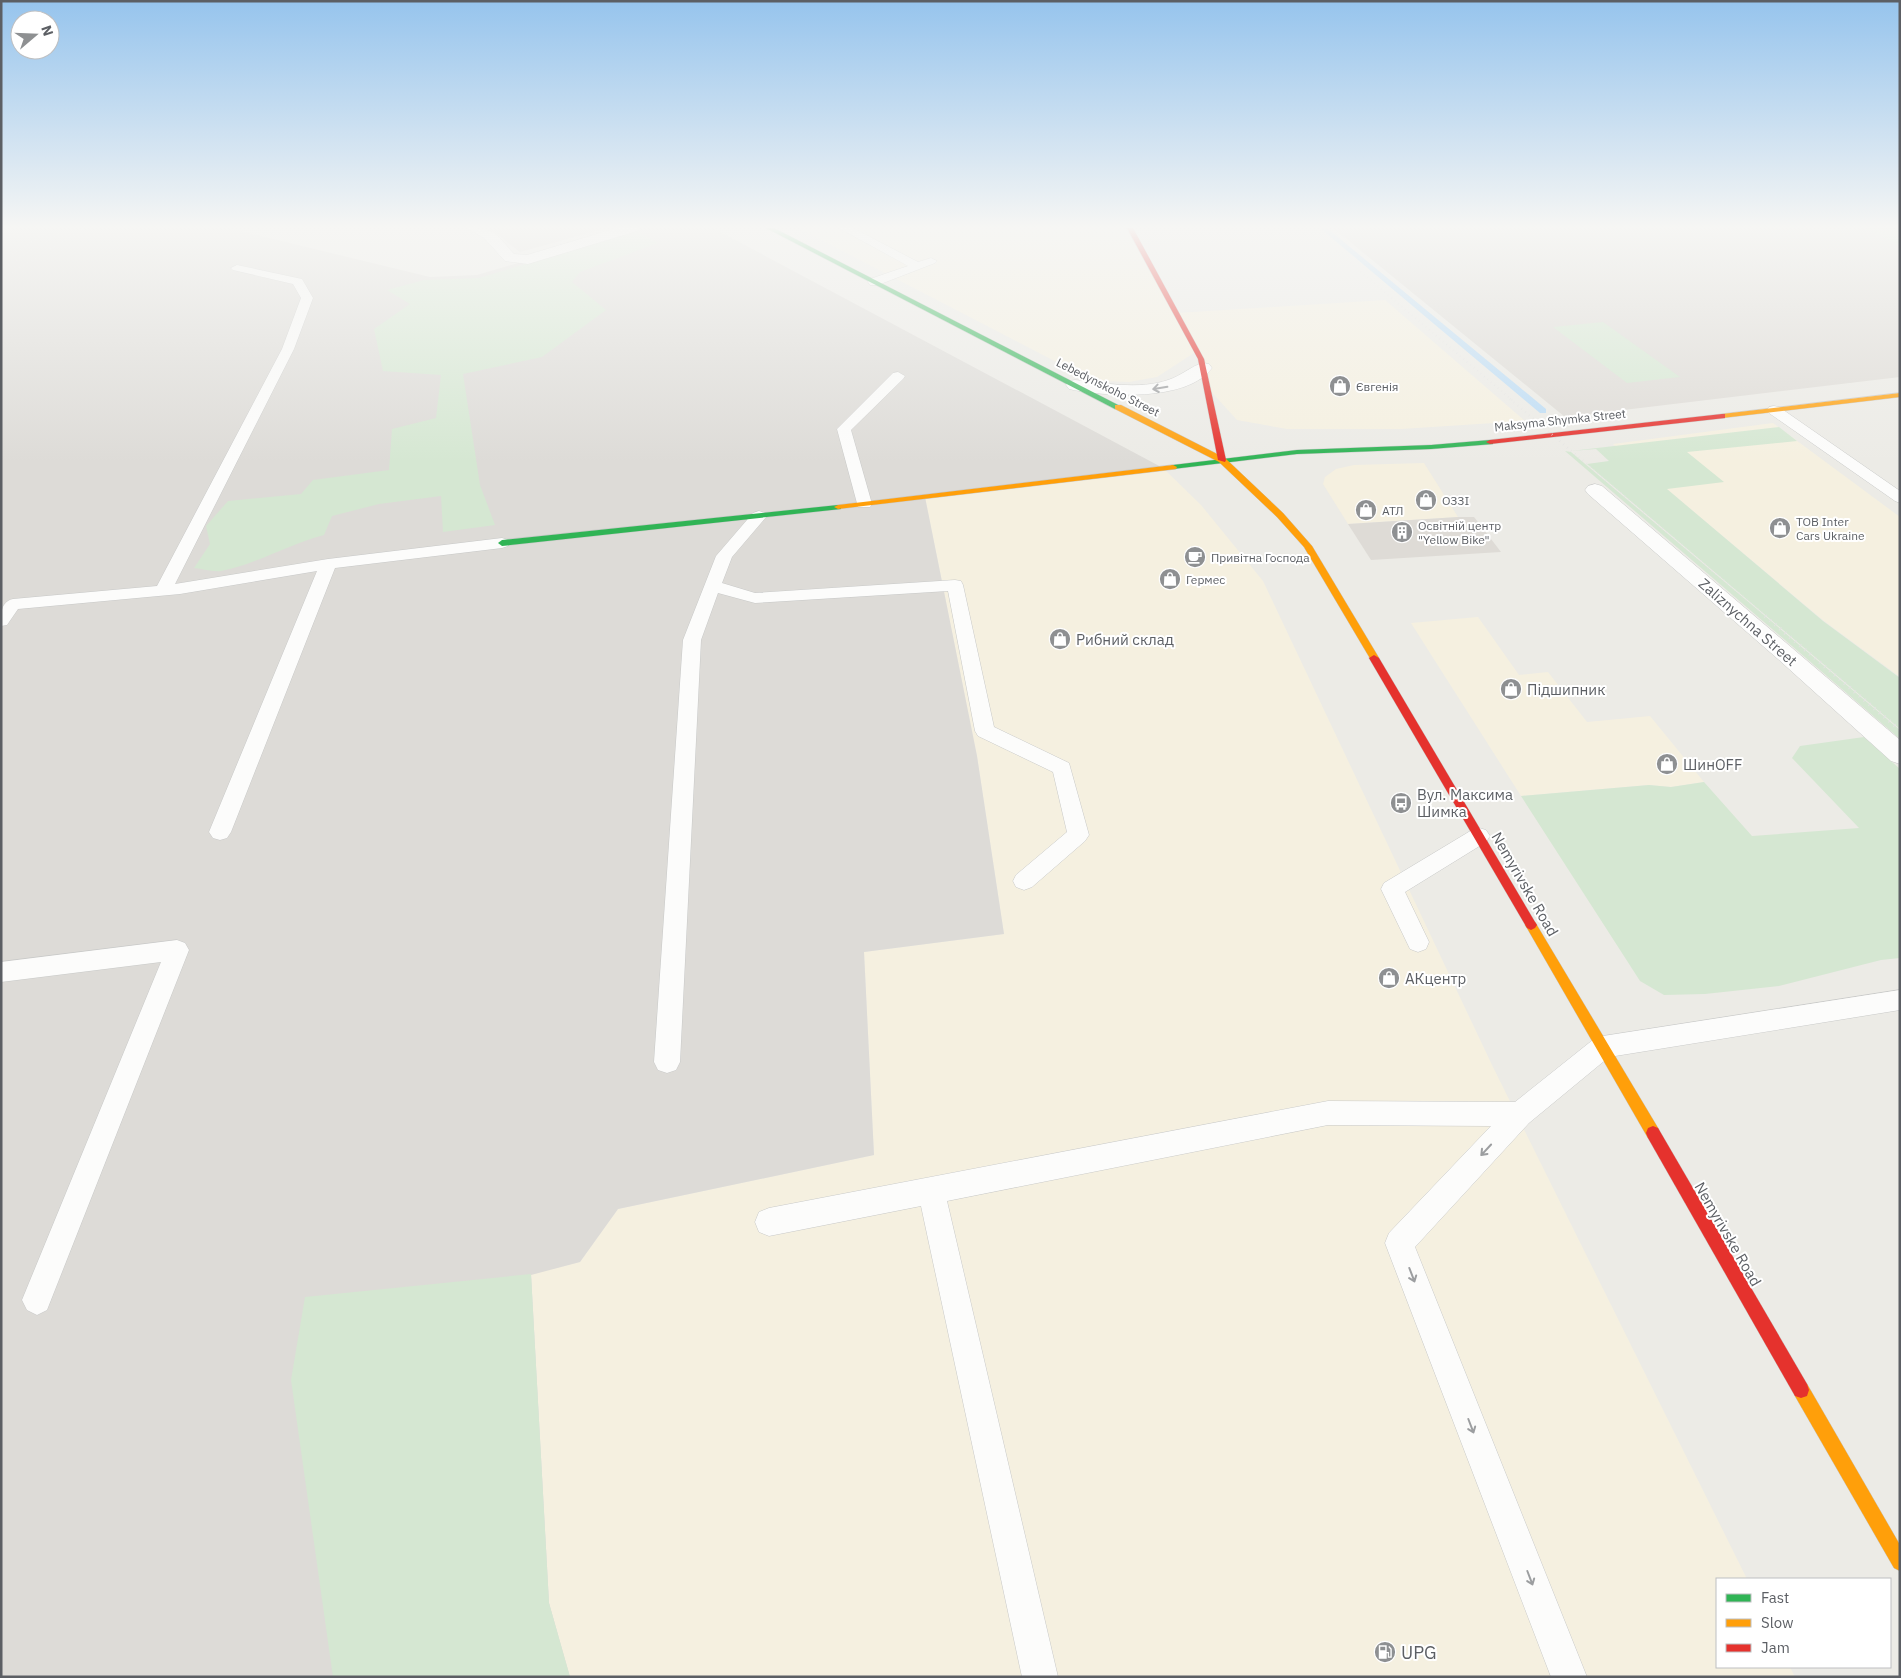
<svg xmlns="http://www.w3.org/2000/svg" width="1901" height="1678" font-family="'IBM Plex Sans',sans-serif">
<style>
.commercial{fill:#f5f0e0}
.industrial{fill:#dddbd7}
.education{fill:#dedbd6}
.green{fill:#d5e7d2}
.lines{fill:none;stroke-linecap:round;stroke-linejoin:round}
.stream{fill:#bcdcf5;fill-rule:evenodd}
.lane-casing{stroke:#c8c9c8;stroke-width:1}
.street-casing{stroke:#c8c9c8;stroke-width:1}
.fast-casing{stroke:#c8c9c8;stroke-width:1}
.slow-casing{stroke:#c8c9c8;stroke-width:1}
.jam-casing{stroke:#c8c9c8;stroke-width:1}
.lane{fill:#fcfcfb;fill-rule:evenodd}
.street{fill:#fcfcfb;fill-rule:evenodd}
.fast{fill:#30b455;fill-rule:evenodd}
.slow{fill:#ff9f0a;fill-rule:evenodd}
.jam{fill:#e5322d;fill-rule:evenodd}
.rail-far2{stroke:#e3e2e2;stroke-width:2;stroke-dasharray:0.5 4;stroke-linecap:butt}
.rail-far1{stroke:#e3e2e2;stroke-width:2.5;stroke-dasharray:0.5 4.5;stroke-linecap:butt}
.rail{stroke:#e3e2e2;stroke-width:4;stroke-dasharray:1 5.5;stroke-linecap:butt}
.oneway{stroke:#9c9ea0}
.labels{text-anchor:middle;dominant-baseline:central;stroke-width:4;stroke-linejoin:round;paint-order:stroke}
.far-poi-label{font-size:12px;fill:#5c5f64;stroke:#fff;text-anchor:start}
.far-street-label{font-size:12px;fill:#5c5f64;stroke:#fff}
.street-label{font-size:15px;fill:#5c5f64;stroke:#fff}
.poi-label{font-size:15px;fill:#5c5f64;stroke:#fff;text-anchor:start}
.near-poi-label{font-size:18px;fill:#5c5f64;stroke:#fff;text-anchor:start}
</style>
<rect width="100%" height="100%" fill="#ecebe6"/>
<!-- commercial -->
<g class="commercial">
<polygon points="798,228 1130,228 1176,313 1385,300 1525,421 1401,429 1287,429 1237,420 1207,387 1197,351 1157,377 1129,382 1104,381 1070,369"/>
<polygon points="1773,423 1900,517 1900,677 1824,621 1613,444"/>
<polygon points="1424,463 1458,517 1348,524 1323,484 1325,477 1336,469 1354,465"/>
<polygon points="1163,468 1201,505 1263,581 1492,1065 1747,1579 1717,1579 1717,1667 1790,1667 1795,1677 569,1677 549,1603 531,1274 580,1262 618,1209 874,1155 864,952 1004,934 977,756 925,497"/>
<polygon points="1478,617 1519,675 1548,672 1587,722 1650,716 1704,782 1671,787 1649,785 1521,796 1411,623"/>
</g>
<!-- industrial -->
<polygon class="industrial" points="1,228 228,228 430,277 477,275 637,228 713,228 1163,468 925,497 977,756 1004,934 864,952 874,1155 618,1209 580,1262 531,1275 549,1603 570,1677 1,1677"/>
<!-- education -->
<g class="education">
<polygon points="489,228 607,228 520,252"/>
<polygon points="1333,228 1811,228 1815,230 1900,228 1900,377 1565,417"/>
<polygon points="1458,517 1474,517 1501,552 1371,560 1348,524"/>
</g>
<!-- green -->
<g class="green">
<polygon points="1865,228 1900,228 1900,246"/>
<path d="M637 231 658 243 580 272 572 282 606 310 542 357 463 374 480 485 495 525 443 532 441 496 379 504 332 516 324 535C289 544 257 564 221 571 213 572 203 569 194 568L210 544 206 526 228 501 301 494 313 480 389 470 392 429 436 418 441 375 383 371 374 329 410 304 387 290 424 280 479 278Z"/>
<polygon points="1603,322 1680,377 1627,383 1553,327"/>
<polygon points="1779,427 1797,441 1687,452 1724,482 1667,489 1823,621 1900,678 1900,729 1587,464 1609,461 1596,449 1571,451"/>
<polygon points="1565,451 1571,452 1900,730 1900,739"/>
<polygon points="1864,737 1900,769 1900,958 1881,960 1779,986 1705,994 1664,995 1640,981 1521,796 1649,785 1671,787 1704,782 1752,836 1859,828 1792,758 1800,746"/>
<polygon points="531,1274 549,1603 570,1677 333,1677 291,1380 305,1297"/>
</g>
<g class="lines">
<!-- stream -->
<polygon class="stream" points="1320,228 1327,228 1546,409 1546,413 1540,413"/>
<!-- lane casing -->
<g class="lane-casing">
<g id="lane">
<polygon points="839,228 853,228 918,262 931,258 937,261 935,263 878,285 870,285 868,282 870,279 908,266"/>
<path d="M237 265 302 279 313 298 294 349 175 584 328 559 502 538 508 540 510 543 508 546 502 548 335 568 231 832 227 838 220 840 213 838 209 832 317 571 180 594 18 609 7 625 1 626C1 615 0 602 13 599L157 586 282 349 301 298 293 284 233 270 231 268Z"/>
<polygon points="898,372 905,376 903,379 851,430 872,504 870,507 858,507 837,429 893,373"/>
<polygon points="1774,406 1779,407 1900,491 1900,503 1895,501 1769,413 1767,410 1769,407"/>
<polygon points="759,511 765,513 767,516 732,557 722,583 755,593 955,580 961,581 963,585 994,727 1069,763 1089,835 1085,841 1032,887 1024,890 1016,887 1013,881 1016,875 1067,832 1053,772 978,736 975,731 948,591 755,603 718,593 701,640 680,1062 676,1070 667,1073 658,1070 654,1062 683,640 716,556 753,513"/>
<polygon points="1479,828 1486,830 1490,836 1486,842 1405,892 1429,942 1426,949 1418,952 1410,949 1381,889 1384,883 1472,830"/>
<polygon points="177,940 185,943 189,950 47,1310 37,1315 27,1310 22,1300 161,962 1,982 1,962"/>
<polygon points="1900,990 1900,1010 1609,1057 1529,1123 1415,1247 1587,1677 1551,1677 1385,1243 1389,1233 1491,1126 1328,1125 947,1201 1058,1677 1022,1677 921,1206 769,1236 759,1232 755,1222 759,1212 769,1208 1328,1101 1515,1102 1594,1039 1603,1036"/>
</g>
</g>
<!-- street casing -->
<g class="street-casing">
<g id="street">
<path d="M467 228C496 228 496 234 514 254L527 255 617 228H639L637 231 528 264 505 261 484 238Z"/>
<path d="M1203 363 1209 364 1212 368C1188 402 1104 397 1069 389L1066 385 1069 381 1075 380C1105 383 1139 390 1168 380 1181 376 1191 366 1203 363Z"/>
<polygon points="1595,484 1602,486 1900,740 1900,764 1891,761 1779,660 1588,494 1585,490 1588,486"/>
</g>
</g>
<!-- fast casing -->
<g class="fast-casing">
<g id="fast">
<polygon points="766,228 774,228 1122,407 1115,409"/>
<polygon points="1490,440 1493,440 1493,444 1431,449 1297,454 1173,469 1169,467 1173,465 1297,450 1431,445"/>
<polygon points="838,505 841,505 841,509 502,546 498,543 502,540"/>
</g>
</g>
<!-- slow casing -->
<g class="slow-casing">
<g id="slow">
<polygon points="1900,393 1900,397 1722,418 1718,416 1722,414"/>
<polygon points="1115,405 1121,405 1225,458 1283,513 1312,546 1379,658 1377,660 1371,660 1304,547 1277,517 1219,462 1115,409"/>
<polygon points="1173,465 1177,467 1176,469 838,509 834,507 838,505"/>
<polygon points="1531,920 1535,922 1658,1128 1660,1133 1658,1138 1653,1140 1648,1138 1527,928 1525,925 1527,922"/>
<polygon points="1801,1382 1807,1384 1900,1545 1900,1571 1894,1568 1795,1396 1793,1390 1795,1384"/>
</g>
</g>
<!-- jam casing -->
<g class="jam-casing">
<g id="jam">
<polygon points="1127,228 1133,228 1204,359 1226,460 1225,462 1218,460 1198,359"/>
<polygon points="1722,414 1725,414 1725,418 1490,444 1486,442 1490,440"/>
<polygon points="1374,655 1379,658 1535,922 1537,925 1535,928 1531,930 1527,928 1369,658"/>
<polygon points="1653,1126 1658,1128 1807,1384 1809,1390 1807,1396 1801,1398 1795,1396 1648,1138 1646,1133 1648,1128"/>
</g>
</g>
<!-- lane -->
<use href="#lane" class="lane"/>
<!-- street -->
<use href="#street" class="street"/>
<!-- fast -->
<use href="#fast" class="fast"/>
<!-- slow -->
<use href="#slow" class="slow"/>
<!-- jam -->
<use href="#jam" class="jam"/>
<!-- rail-far2 -->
<g class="rail-far2">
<polyline points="1309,228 1512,400"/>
<polyline points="1,261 52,229"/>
<polyline points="1,270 67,228"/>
<polyline points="1,280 83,228"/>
</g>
<!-- rail-far1 -->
<polyline class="rail-far1" points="1510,399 1767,617"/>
<!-- rail -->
<polyline class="rail" points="1765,616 1900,730"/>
</g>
<!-- one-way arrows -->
<defs><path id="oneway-shaft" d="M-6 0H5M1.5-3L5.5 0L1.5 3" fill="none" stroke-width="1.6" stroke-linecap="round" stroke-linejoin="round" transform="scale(1.25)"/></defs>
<g class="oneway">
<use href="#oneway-shaft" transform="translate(1160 388) rotate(171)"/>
<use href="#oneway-shaft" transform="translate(1486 1150) rotate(133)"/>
<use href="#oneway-shaft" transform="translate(1412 1275) rotate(69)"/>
<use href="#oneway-shaft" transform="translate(1471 1426) rotate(69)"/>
<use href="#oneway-shaft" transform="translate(1530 1578) rotate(69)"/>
</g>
<!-- sky -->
<linearGradient id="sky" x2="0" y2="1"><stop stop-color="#96c4ed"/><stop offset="0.49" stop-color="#f6f6f4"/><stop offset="1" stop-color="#f6f6f4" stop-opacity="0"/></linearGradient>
<rect width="1901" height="463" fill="url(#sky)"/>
<!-- icons -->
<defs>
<g id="shop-disc" transform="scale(1.125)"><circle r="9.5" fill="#8e9092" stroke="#fff"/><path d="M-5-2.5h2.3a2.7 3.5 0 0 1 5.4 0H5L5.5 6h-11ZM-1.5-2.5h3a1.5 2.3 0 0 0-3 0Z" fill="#fff"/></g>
<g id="building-disc" transform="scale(1.125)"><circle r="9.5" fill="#8e9092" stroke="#fff"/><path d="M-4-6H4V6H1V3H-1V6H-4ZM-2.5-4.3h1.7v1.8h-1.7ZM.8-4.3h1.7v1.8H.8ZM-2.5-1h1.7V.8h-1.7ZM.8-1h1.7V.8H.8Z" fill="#fff"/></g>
<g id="cafe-disc" transform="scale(1.125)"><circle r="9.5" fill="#8e9092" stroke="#fff"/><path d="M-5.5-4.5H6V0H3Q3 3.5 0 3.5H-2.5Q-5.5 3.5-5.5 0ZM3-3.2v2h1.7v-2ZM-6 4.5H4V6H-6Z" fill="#fff"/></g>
<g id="bus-disc" transform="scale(1.125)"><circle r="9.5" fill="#8e9092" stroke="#fff"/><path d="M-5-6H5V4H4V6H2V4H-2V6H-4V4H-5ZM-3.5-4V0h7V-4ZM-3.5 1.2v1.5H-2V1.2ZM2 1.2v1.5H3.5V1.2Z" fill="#fff"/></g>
<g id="fuel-disc" transform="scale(1.125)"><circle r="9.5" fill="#8e9092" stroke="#fff"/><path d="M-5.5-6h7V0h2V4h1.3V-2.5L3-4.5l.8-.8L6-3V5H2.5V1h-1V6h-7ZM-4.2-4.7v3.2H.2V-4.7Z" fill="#fff"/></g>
</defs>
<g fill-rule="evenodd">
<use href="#shop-disc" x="1340" y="386"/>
<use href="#shop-disc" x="1426" y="500"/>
<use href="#shop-disc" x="1366" y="510"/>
<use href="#shop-disc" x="1780" y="528"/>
<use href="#building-disc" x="1402" y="532"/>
<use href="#cafe-disc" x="1195" y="557"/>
<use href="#shop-disc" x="1170" y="579"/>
<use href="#shop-disc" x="1060" y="639"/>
<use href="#shop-disc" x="1511" y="689"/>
<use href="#shop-disc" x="1667" y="764"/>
<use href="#bus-disc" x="1401" y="803"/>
<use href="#shop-disc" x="1389" y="978"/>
<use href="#fuel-disc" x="1385" y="1652"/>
</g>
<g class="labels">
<!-- far-poi labels -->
<g class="far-poi-label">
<text x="1356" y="386">Євгенія</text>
<text x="1442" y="500">ОЗЗІ</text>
<text x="1382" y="510">АТЛ</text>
<text x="1796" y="521">ТОВ Inter<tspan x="1796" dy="14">Cars Ukraine</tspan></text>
<text x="1418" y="525">Освітній центр<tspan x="1418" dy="14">"Yellow Bike"</tspan></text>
<text x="1211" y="557">Привітна Господа</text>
<text x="1186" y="579">Гермес</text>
</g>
<!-- far-street labels -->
<g class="far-street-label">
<text transform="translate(1108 387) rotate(27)">Lebedynskoho Street</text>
<text transform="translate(1560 420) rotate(-6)">Maksyma Shymka Street</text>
</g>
<!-- street labels -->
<g class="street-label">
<text transform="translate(1748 622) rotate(41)">Zaliznychna Street</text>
<text transform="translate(1525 884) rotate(60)">Nemyrivske Road</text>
<text transform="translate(1728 1234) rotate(60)">Nemyrivske Road</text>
</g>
<!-- poi labels -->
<g class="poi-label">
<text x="1076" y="639">Рибний склад</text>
<text x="1527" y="689">Підшипник</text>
<text x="1683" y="764">ШинOFF</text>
<text x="1417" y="794">Вул. Максима<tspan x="1417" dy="17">Шимка</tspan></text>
<text x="1405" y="978">АКцентр</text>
</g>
<!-- near-poi labels -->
<g class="near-poi-label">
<text x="1401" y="1652">UPG</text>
</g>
</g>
<!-- border -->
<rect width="1901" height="1678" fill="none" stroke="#5c5f64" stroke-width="5"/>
<!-- legend -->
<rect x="1716" y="1578" width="175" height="90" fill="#ffffff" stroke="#bebfc1"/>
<rect x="1726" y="1594" width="25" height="8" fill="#30b455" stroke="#bebfc1"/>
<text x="1761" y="1603" font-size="15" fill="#5c5f64">Fast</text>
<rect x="1726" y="1619" width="25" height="8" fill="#ff9f0a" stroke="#bebfc1"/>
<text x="1761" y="1628" font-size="15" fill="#5c5f64">Slow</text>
<rect x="1726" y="1644" width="25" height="8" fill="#e5322d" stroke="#bebfc1"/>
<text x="1761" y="1653" font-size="15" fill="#5c5f64">Jam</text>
<!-- north arrow -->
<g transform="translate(35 35) rotate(71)"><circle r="24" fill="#ffffff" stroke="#bebfc1"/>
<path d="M0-4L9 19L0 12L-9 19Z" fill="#8e9092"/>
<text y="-8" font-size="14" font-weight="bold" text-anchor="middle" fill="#5c5f64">N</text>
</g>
</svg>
